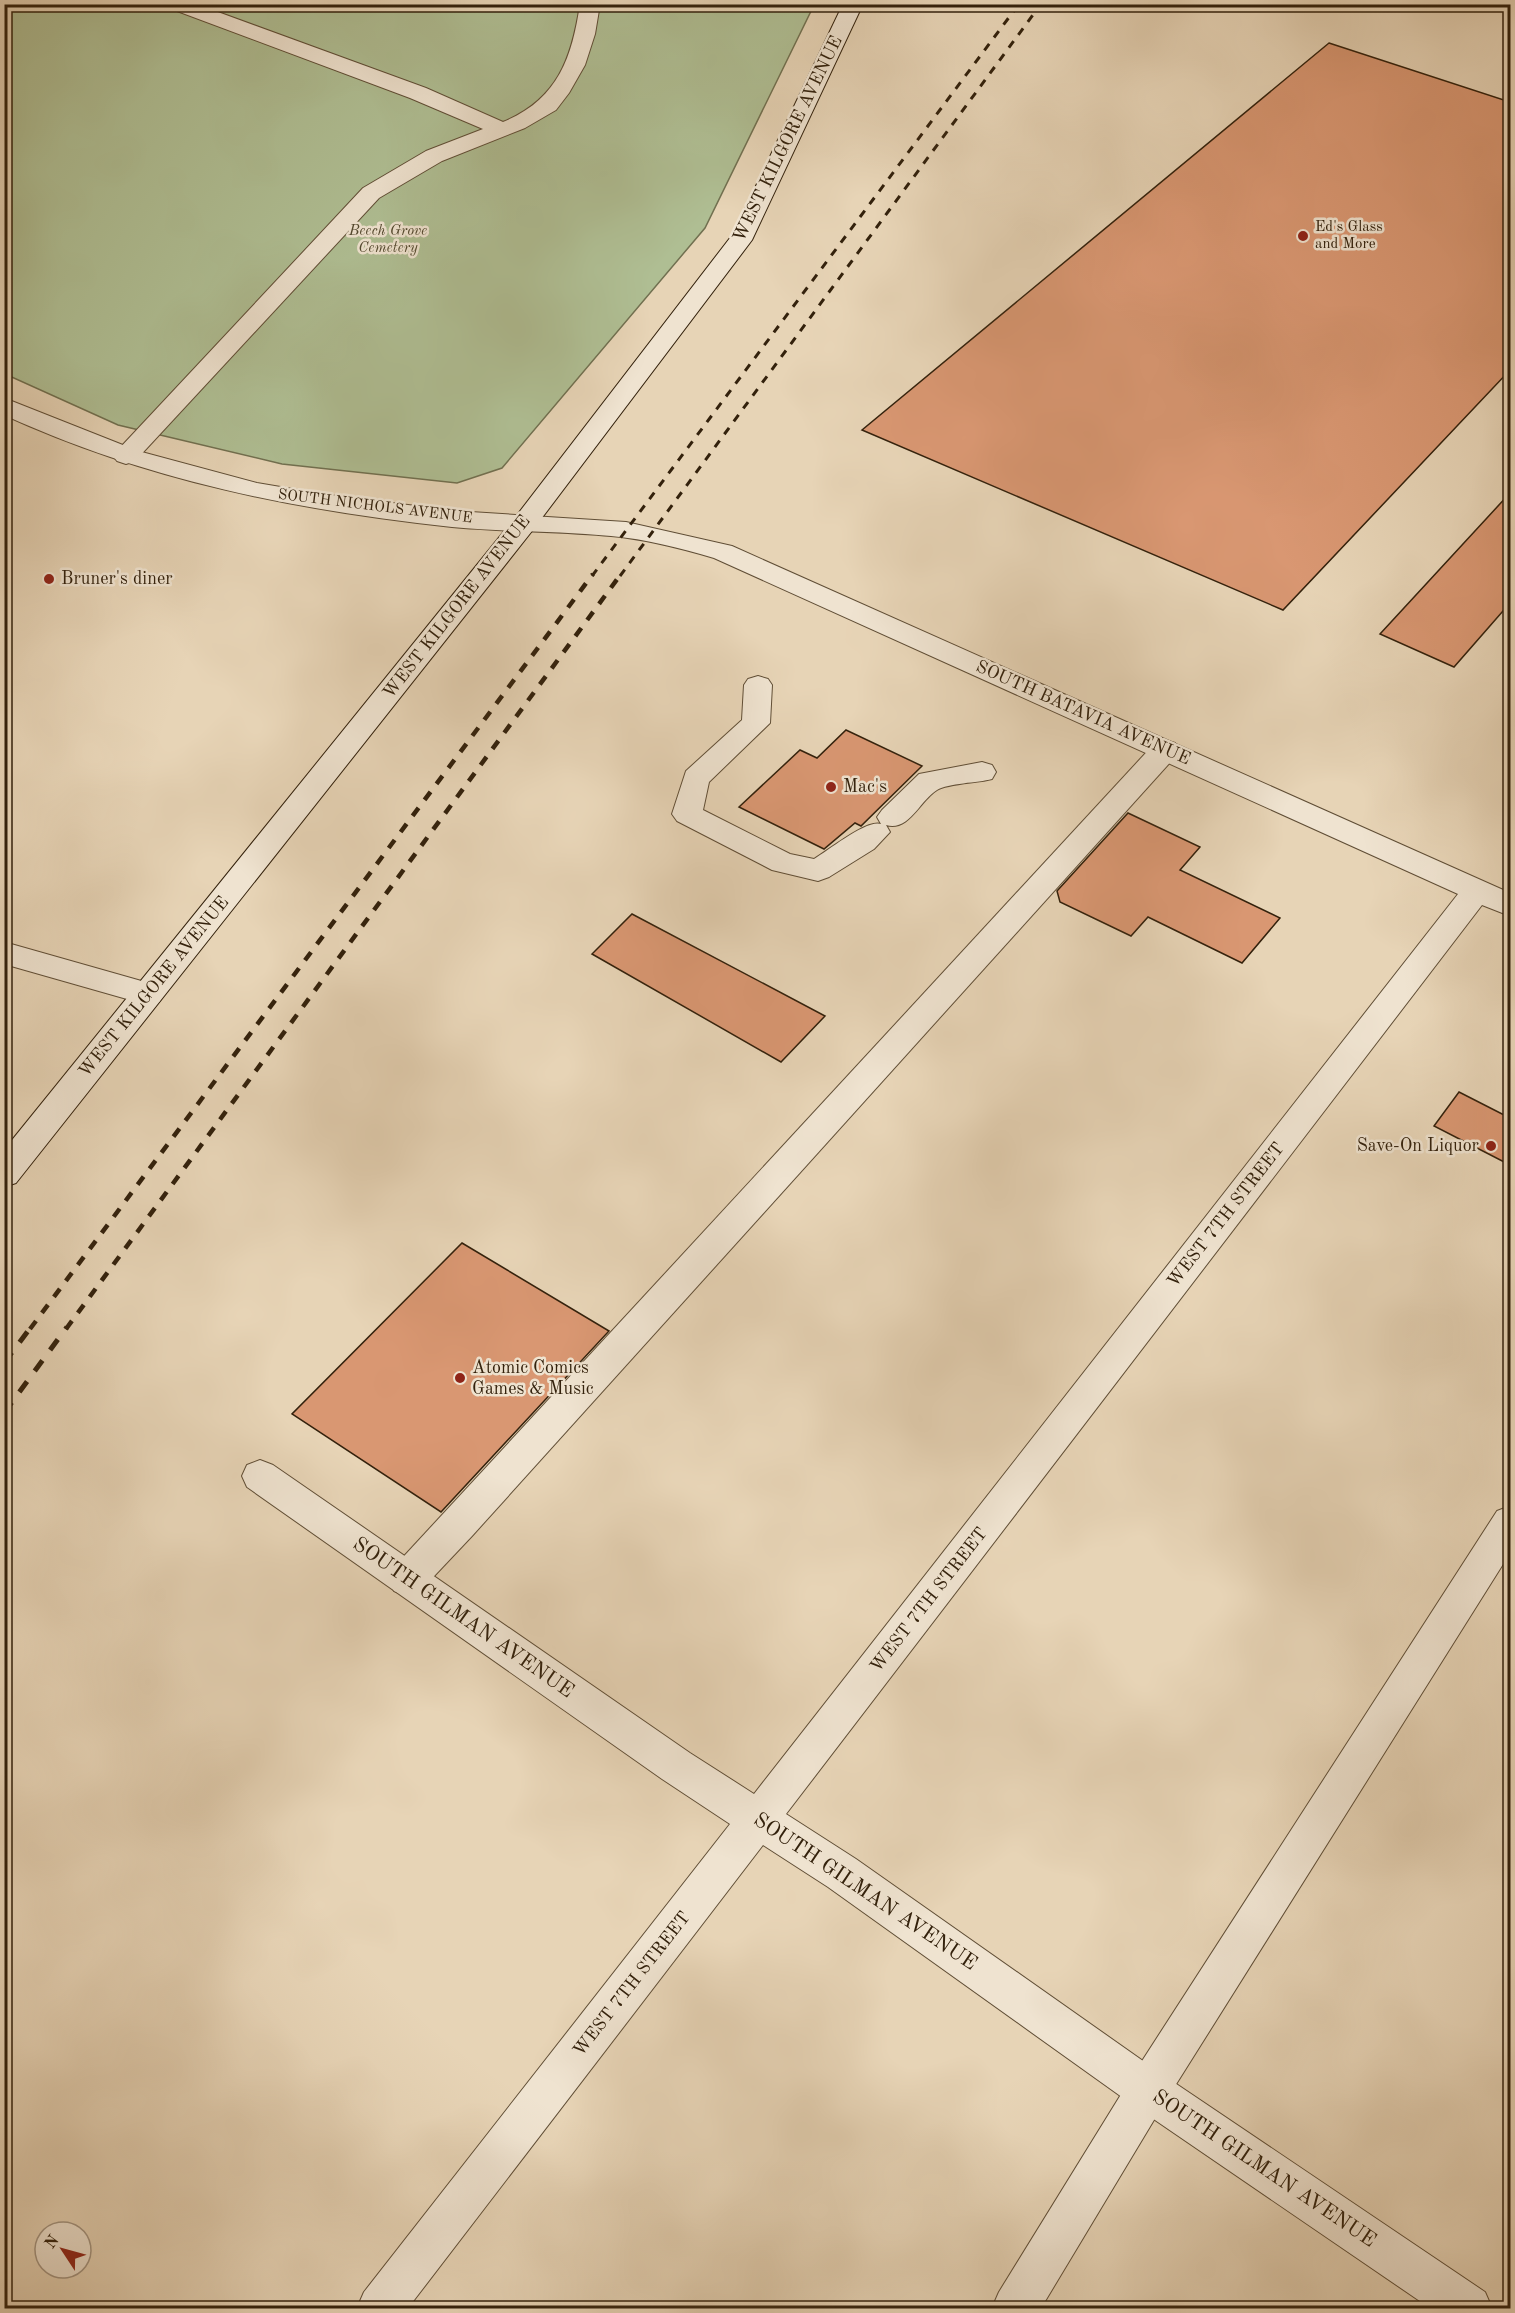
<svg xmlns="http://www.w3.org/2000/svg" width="1515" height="2313" font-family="'Old Standard TT',serif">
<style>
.green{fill:#afbe93;stroke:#717050;stroke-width:1.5}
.building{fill:#d99772;stroke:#33210c;stroke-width:1.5}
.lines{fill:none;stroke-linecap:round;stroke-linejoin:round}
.lane-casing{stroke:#604e36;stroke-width:2}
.street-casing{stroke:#604e36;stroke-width:2}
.secondary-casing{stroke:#33210c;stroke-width:2}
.lane{fill:#efe3d0;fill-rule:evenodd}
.street{fill:#efe3d0;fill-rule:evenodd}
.secondary{fill:#efe3d0;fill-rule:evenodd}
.rail-far2{stroke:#33210c;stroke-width:3;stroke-dasharray:8 8;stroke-linecap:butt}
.rail-far1{stroke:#33210c;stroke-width:4.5;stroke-dasharray:10 10;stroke-linecap:butt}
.rail{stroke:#33210c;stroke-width:5;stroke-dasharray:13 13;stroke-linecap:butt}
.poi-dot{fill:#8f2418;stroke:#efe3d0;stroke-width:2}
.labels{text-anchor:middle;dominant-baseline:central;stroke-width:5;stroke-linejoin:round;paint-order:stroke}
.far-poi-label{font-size:15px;fill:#33210c;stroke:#efe3d0;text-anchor:start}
.far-park-label{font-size:15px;font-style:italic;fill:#52482e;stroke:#efe3d0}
.far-street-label{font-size:15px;fill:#33210c;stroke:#efe3d0}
.street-label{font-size:18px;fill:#33210c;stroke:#efe3d0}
.poi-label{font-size:18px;fill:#33210c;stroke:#efe3d0;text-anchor:start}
.near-street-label{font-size:21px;fill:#33210c;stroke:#efe3d0}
</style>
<rect width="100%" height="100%" fill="#e7d4b6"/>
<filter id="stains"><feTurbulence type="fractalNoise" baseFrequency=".00333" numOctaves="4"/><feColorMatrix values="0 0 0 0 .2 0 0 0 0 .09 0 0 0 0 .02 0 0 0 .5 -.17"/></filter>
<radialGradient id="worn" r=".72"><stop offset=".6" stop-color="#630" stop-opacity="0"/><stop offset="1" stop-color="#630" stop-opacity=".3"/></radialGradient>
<!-- green -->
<polygon class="green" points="4,5 814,5 705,228 502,468 457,483 282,464 118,425 5,374"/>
<!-- building -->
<g class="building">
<polygon points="1329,43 1510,102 1510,370 1283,610 862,430"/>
<polygon points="1510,493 1510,603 1454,667 1380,634"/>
<polygon points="846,730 922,766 861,826 855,823 824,849 739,807 800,750 817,758"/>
<polygon points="1128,813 1200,847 1180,870 1280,918 1242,963 1148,917 1131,936 1060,902 1057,891"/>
<polygon points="632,914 825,1016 781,1062 592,954"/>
<polygon points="1459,1092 1510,1118 1510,1165 1434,1126"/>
<polygon points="462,1243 609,1331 441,1512 292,1414"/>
</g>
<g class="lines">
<!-- lane casing -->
<g class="lane-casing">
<g id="lane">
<path d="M166 4H196L426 88 503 122C557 100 572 59 580 4H600L595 34 585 65 569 93 556 110 525 128 442 161 379 198 135 461 126 464 117 461 113 456 117 451 363 188 426 151 483 129 410 98 169 8Z"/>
<path d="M758 676 768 679 772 685 770 723 709 782 703 810 790 854 814 859C829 850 867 819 881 824L877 817 882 810 919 774 982 762 992 765 996 772 992 779C978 783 948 783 937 790 920 800 909 832 886 825L890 832 874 849 829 877 818 881 772 870 677 821 672 814 686 771 742 720 744 685 748 679Z"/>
<polygon points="1165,740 1175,743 1179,750 1175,757 472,1536 420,1591 407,1596 394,1591 388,1579 394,1567 1155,743"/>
<polygon points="4,942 159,986 164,994 159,1002 148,1005 4,964"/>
<polygon points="1510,1506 1510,1553 1163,2105 1041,2308 992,2308 999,2292 1133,2075 1497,1511"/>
</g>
</g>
<!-- street casing -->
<g class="street-casing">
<path id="street" d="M4 398 138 451 257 483 322 494 455 511 626 522 732 546 1510 893V916L1482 905 786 1814 856 1859 1163 2075 1485 2292 1492 2308H1430L1133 2105 828 1887 763 1845 408 2308H357L364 2292 730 1824 662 1779 247 1487 242 1476 247 1465 260 1460 273 1465 690 1753 754 1794 1458 894 714 558C680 548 646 539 611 536 559 531 506 532 452 527 295 510 149 481 4 415Z"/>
</g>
<!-- secondary casing -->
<g class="secondary-casing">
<polygon id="secondary" points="843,4 863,4 752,240 532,531 16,1183 4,1187 4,1150 514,519 733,234"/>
</g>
<!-- lane -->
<use href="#lane" class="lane"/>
<!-- street -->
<use href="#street" class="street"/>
<!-- secondary -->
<use href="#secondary" class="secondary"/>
<!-- rail-far2 -->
<g class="rail-far2">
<polyline points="592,576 1019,4"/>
<polyline points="620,576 1041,4"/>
</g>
<!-- rail-far1 -->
<g class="rail-far1">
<polyline points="30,1329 593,574"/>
<polyline points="66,1329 621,574"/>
</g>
<!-- rail -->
<g class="rail">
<polyline points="4,1363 31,1327"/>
<polyline points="4,1413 67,1327"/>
</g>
</g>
<!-- markers -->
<g class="poi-dot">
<circle cx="1303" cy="236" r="6"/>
<circle cx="49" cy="579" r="6"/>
<circle cx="831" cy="787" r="6"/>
<circle cx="1491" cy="1146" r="6"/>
<circle cx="460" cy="1378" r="6"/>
</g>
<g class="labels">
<!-- far-poi labels -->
<g class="far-poi-label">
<text x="1315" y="227">Ed's Glass<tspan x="1315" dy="17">and More</tspan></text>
</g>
<!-- far-park labels -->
<g class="far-park-label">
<text x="388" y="231">Beech Grove<tspan x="388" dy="17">Cemetery</tspan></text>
</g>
<!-- far-street labels -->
<g class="far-street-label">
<text transform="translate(375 507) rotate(7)">SOUTH NICHOLS AVENUE</text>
</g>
<!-- street labels -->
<g class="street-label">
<text transform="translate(788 139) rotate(-64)">WEST KILGORE AVENUE</text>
<text transform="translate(457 607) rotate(-52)">WEST KILGORE AVENUE</text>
<text transform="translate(1083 713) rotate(24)">SOUTH BATAVIA AVENUE</text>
<text transform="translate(154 987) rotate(-51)">WEST KILGORE AVENUE</text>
<text transform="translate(1226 1215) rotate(-52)">WEST 7TH STREET</text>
<text transform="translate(929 1600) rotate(-52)">WEST 7TH STREET</text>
<text transform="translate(632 1984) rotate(-52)">WEST 7TH STREET</text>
</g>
<!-- poi labels -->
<g class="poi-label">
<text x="61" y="579">Bruner's diner</text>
<text x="843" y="787">Mac's</text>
<text x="1479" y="1146" text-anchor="end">Save-On Liquor</text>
<text x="472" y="1368">Atomic Comics<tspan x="472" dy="21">Games &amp; Music</tspan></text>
</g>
<!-- near-street labels -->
<g class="near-street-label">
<text transform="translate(463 1618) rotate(35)">SOUTH GILMAN AVENUE</text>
<text transform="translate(865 1892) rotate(34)">SOUTH GILMAN AVENUE</text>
<text transform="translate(1264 2169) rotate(34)">SOUTH GILMAN AVENUE</text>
</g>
</g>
<!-- margin -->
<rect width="1515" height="2313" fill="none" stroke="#e7d4b6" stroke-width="24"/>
<rect x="6" y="6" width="1503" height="2301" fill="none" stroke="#33210c" stroke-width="3"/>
<rect x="12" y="12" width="1491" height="2289" fill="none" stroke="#33210c" stroke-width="1.5"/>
<!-- north arrow -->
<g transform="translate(63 2250) rotate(306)"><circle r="28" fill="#efe3d0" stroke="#a49582" stroke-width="1.5"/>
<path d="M0-4.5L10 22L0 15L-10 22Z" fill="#8f2418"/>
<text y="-9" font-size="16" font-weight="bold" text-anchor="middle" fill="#33210c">N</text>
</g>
<rect width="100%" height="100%" filter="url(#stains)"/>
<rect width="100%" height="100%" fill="url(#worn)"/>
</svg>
